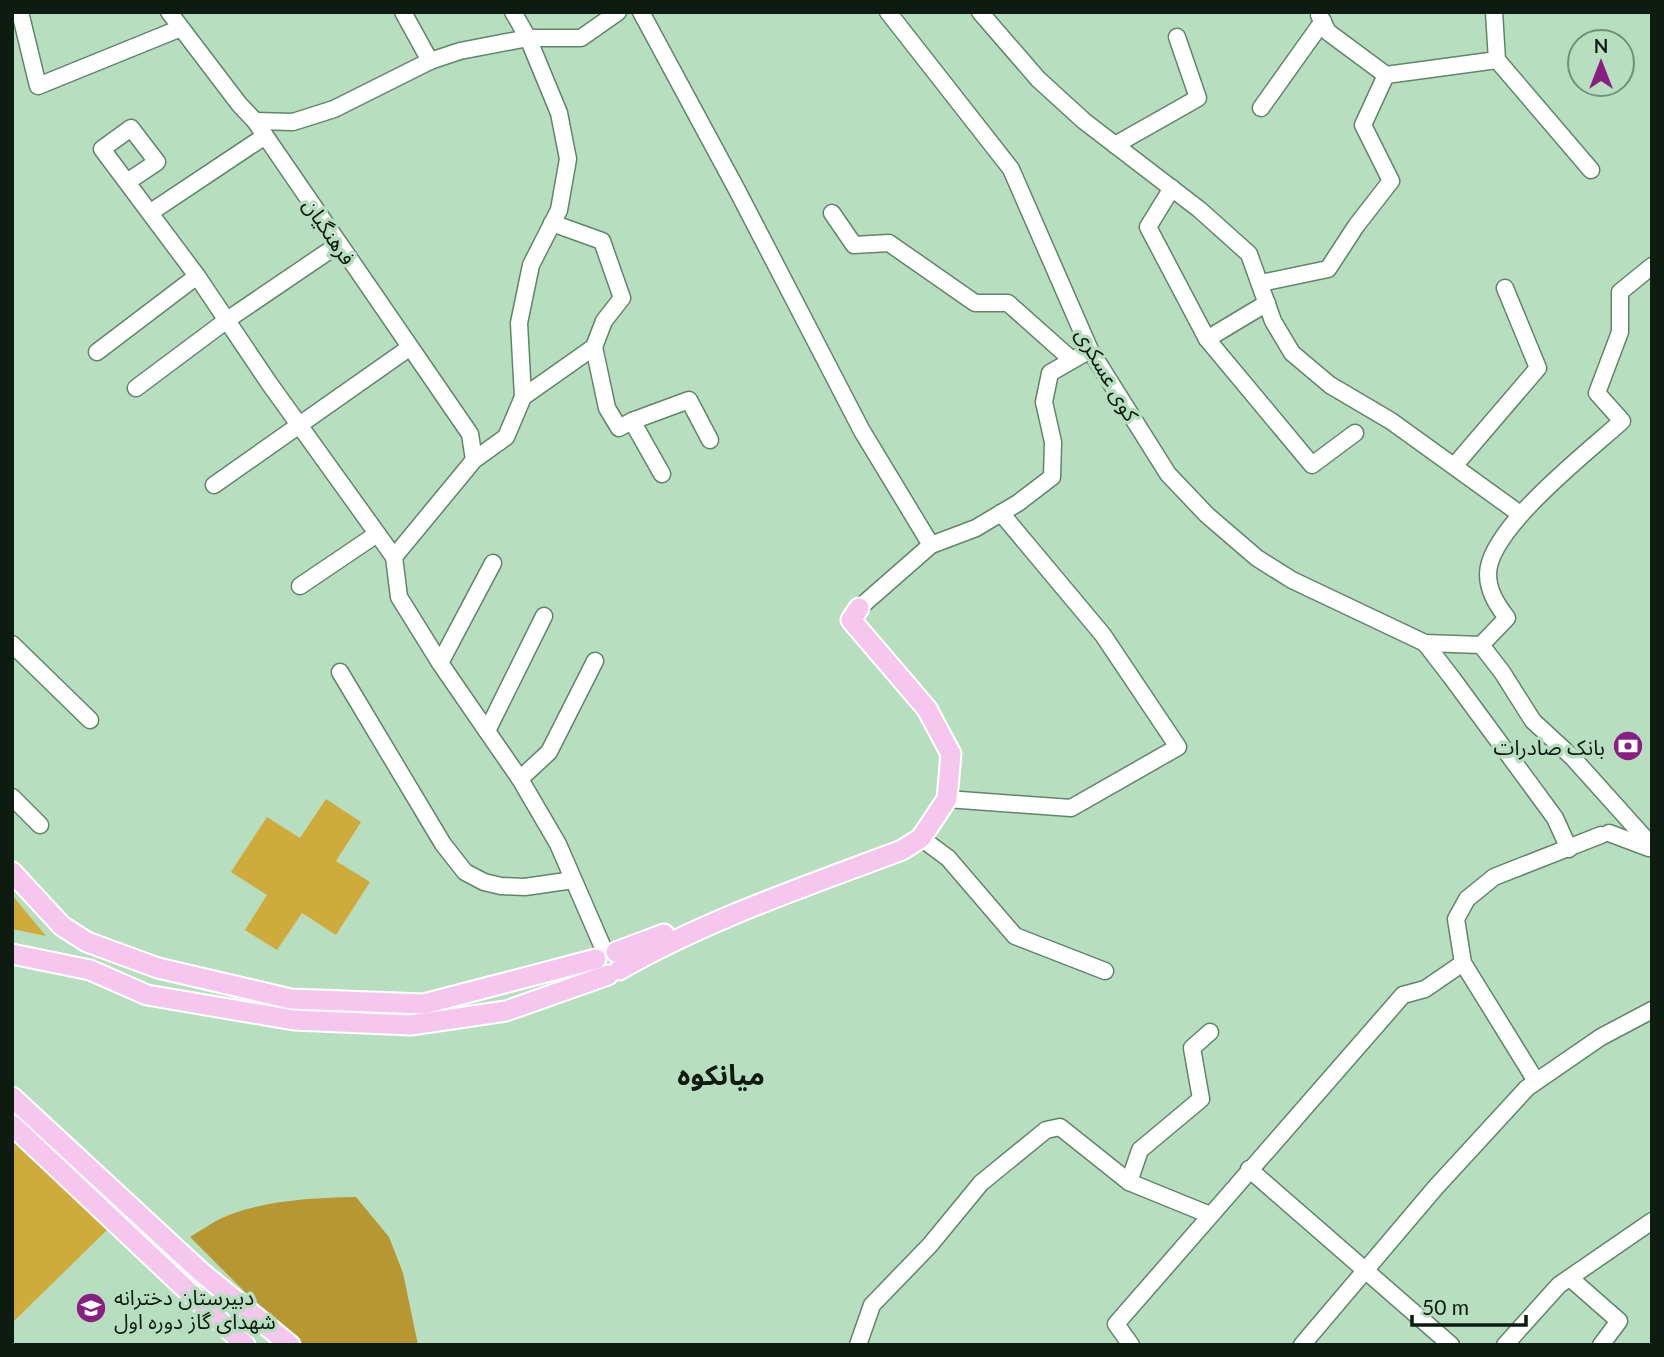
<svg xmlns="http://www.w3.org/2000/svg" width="1664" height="1357" font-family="Lato,'Noto Sans Arabic',sans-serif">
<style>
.green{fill:#ceab3a}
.forest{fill:#b69731}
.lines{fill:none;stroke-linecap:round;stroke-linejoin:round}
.minor-casing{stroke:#618569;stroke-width:19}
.major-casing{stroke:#fff;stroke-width:23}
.minor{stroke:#fff;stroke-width:16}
.major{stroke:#f5c7ef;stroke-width:19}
.labels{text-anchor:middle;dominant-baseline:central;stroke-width:7;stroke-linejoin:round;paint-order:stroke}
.street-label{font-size:21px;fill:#0d1b10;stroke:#b7debf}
.poi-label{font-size:21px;fill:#0d1b10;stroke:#b7debf;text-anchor:end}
.district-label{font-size:28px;font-weight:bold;fill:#0d1b10;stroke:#b7debf}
</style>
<rect width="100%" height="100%" fill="#b7debf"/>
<!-- green -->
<g class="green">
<polygon points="326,799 361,822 336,861 370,882 336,935 302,913 277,950 245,930 267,895 231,872 267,817 300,838"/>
<polygon points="12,895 46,936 12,929"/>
<polygon points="12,1141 107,1230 12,1323"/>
</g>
<!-- forest -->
<path class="forest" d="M356 1197 389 1237 403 1273 418 1345H298L190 1237C200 1231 211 1223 222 1218 264 1200 311 1198 356 1197Z"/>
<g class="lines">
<!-- minor casing -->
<g class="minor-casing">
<g id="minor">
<polyline points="20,12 38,86 181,28"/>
<polyline points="169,12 239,104 255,121 470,434 474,460"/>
<polyline points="403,12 430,61"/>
<polyline points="641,12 737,190 862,431 931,545"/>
<polyline points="888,12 1011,169 1090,350 1168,474 1207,515 1257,558 1292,580 1425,643 1481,645 1502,672 1533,721 1573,758 1652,846"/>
<polyline points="980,12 1038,79 1084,121 1200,210 1249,254 1273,321 1292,353 1330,385 1391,421 1520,514"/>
<polyline points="1319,15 1328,32 1386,75"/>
<polyline points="1497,60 1591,170"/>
<polyline points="1261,108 1323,21"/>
<polyline points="255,121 293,122 334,109 430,61 460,51 528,38 581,38 618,12"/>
<polyline points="1115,145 1198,98 1177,37"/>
<polyline points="127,182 157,162 131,128 102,149 197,276 269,383 394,557 474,460 506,437 523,397 519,323 531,265 559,210 568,159 559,113 528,38 513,12"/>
<polyline points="1172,188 1148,227 1207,339 1312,465 1355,433"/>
<polyline points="151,212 265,136"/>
<polyline points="832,213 854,245 889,243 975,303 1008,303 1072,360"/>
<polyline points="1261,283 1328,269 1356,226 1391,181 1363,125 1386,75 1497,60 1494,12"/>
<polyline points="1207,339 1267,303"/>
<polyline points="594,347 607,408 619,428 632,421 662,474"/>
<polyline points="97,352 197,276"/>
<polyline points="136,388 227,320 339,244"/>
<polyline points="523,397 594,347 604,321 622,298 602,241 552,223"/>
<polyline points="632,421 689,400 710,440"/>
<polyline points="1455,465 1538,368 1505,288"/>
<polyline points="214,485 409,348"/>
<polyline points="394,557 399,597 440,663 520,779 558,844 604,950"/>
<polyline points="300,586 377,534"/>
<polyline points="859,608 931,545 976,528 1018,503 1052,477 1053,442 1044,402 1050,373 1090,350"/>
<polyline points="1425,643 1452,678 1555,818 1569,849"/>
<polyline points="12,644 90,720"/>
<path d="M1481 645 1507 618C1497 605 1488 591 1488 574 1488 529 1589 451 1622 421L1597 393 1620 332V292L1652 266"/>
<polyline points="440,663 493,563"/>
<polyline points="340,672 443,844 465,872 484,882 501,886 525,887 573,880"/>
<polyline points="487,731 544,616"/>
<polyline points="520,779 549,752 595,661"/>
<polyline points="12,797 40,825"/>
<polyline points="947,799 1071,808 1178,747 1103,635 1001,513"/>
<polyline points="1609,833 1649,848"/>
<polyline points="921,838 948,858 1015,936 1105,971"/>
<polyline points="1536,1081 1463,963 1456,919 1467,899 1494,877 1601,835"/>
<polyline points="1249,1169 1451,1345"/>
<polyline points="1129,1182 1140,1150 1201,1099 1192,1048 1210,1032"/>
<polyline points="1570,1278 1619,1321 1601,1345"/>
<polyline points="858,1345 872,1305 930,1245 981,1183 1046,1130 1060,1127 1129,1182 1210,1215"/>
<polyline points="1131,1345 1116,1324 1403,995 1425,989 1463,963"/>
<polyline points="1302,1345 1436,1187 1527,1088 1601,1037 1652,1010"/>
<polyline points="1505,1345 1559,1285 1652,1221"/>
</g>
</g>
<!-- major casing -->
<g class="major-casing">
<g id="major">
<polyline points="12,872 62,926 87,942 158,968 291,999 424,1004 596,959"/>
<polyline points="616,952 664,934"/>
<polyline points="12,954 90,970 147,995 294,1020 411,1025 506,1011 608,975"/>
<path d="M619 970C708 919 807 886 902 850L921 838 947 799 951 754 927 709 851 620 859 608"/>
<polyline points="12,1097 201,1272 290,1345"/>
<polyline points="12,1125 245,1345"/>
</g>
</g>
<!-- minor -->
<use href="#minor" class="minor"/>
<!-- major -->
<use href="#major" class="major"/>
</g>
<!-- icons -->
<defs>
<g id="bank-disc" transform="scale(1.575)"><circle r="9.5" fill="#8a1f83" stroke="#b7debf"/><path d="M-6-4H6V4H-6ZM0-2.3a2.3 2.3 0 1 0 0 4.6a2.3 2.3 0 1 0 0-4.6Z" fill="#fff"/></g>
<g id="school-disc" transform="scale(1.575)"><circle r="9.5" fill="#8a1f83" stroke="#b7debf"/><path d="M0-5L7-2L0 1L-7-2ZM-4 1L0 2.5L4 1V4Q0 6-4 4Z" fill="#fff"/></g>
</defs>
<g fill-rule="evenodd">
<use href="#bank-disc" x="1628" y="746"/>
<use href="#school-disc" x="91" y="1308"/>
</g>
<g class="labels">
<!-- street labels -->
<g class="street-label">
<text transform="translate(330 231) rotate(56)">فرهنگیان</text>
<text transform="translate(1108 374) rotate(60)">کوی عسکری</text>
</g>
<!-- poi labels -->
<g class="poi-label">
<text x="1605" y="746">بانک صادرات</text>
<text x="114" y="1296" text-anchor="start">دبیرستان دخترانه<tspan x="114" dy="24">شهدای گاز دوره اول</tspan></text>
</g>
<!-- district labels -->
<g class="district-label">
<text x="721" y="1074">میانکوه</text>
</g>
</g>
<!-- border -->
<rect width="1664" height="1357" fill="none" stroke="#0d1b10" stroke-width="28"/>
<!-- north arrow -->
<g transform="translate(1601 63)"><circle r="33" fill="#b7debf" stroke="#739079" stroke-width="2"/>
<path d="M0-5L12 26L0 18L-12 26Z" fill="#8a1f83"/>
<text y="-10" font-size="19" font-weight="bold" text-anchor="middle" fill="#0d1b10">N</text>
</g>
<!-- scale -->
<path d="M1412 1315v10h114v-10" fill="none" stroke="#0d1b10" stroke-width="3.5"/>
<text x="1422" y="1315" font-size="21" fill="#0d1b10" stroke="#b7debf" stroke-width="5" paint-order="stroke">50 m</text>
</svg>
